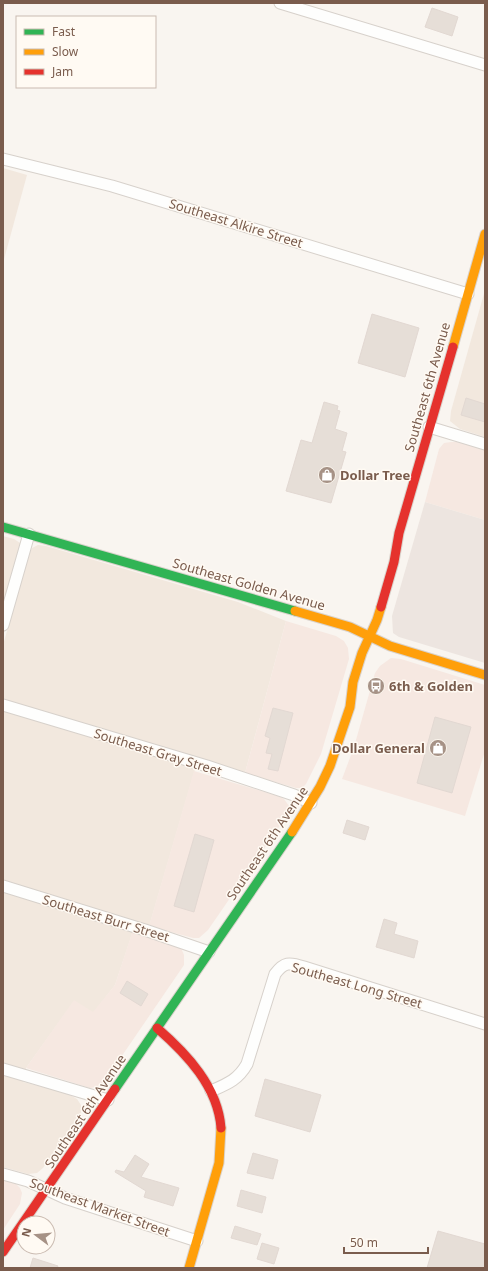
<svg xmlns="http://www.w3.org/2000/svg" width="488" height="1271" font-family="'Noto Sans',sans-serif">
<style>
.residential{fill:#f2e8de}
.commercial{fill:#f6e8e1}
.industrial{fill:#ede5e0}
.building{fill:#e6ded7;stroke:#e2d8d2}
.lines{fill:none;stroke-linecap:round;stroke-linejoin:round}
.street-casing{stroke:#d7d1cb;stroke-width:13}
.fast-casing{stroke:#d9d2cb;stroke-width:11}
.slow-casing{stroke:#d9d2cb;stroke-width:11}
.jam-casing{stroke:#d9d2cb;stroke-width:11}
.street{stroke:#fefefd;stroke-width:11}
.fast{stroke:#30b455;stroke-width:9}
.slow{stroke:#ff9f0a;stroke-width:9}
.jam{stroke:#e5322d;stroke-width:9}
.labels{text-anchor:middle;dominant-baseline:central;stroke-width:3;stroke-linejoin:round;paint-order:stroke}
.street-label{font-size:13px;fill:#7a5c4d;stroke:#fffaf3}
.poi-label{font-size:13px;font-weight:bold;fill:#7a5c4d;stroke:#fffaf3;text-anchor:start}
</style>
<rect width="100%" height="100%" fill="#f9f5f0"/>
<!-- residential -->
<g class="residential">
<polygon points="3,168 27,175 3,263"/>
<polygon points="485,290 485,437 460,429 450,421 451,411"/>
<polygon points="3,536 14,539 20,543 20,550 3,609"/>
<polygon points="38,545 46,546 238,602 286,621 245,773 198,759 146,937 132,934 115,985 93,1013 74,1001 26,1068 23,1082 67,1093 77,1099 81,1105 81,1113 43,1168 37,1173 28,1174 3,1167 3,645 29,554 32,548"/>
</g>
<!-- commercial -->
<g class="commercial">
<polygon points="451,442 457,442 485,450 485,520 425,502 439,449 444,443"/>
<polygon points="286,621 336,636 344,641 348,648 349,659 321,754 306,784 302,788 296,788 245,773"/>
<polygon points="391,658 401,659 485,685 485,751 465,816 342,779 354,747 375,673 380,666"/>
<polygon points="194,771 278,796 284,799 289,806 288,814 208,930 199,938 193,938 149,926"/>
<polygon points="132,933 172,944 181,948 184,955 184,965 102,1085 96,1087 90,1088 26,1068 74,1000 93,1012 115,985"/>
<polygon points="3,1180 16,1184 20,1188 22,1193 20,1204 3,1230"/>
</g>
<!-- industrial -->
<polygon class="industrial" points="425,502 485,520 485,663 399,637 393,633 392,616"/>
<!-- building -->
<g class="building">
<polygon points="432,8 458,17 452,36 425,27"/>
<polygon points="372,314 419,328 405,377 358,363"/>
<polygon points="466,398 485,404 485,422 461,415"/>
<polygon points="324,402 338,406 337,410 340,411 335,429 347,433 342,451 346,452 331,503 286,491 301,440 312,443"/>
<polygon points="273,708 293,713 278,771 268,769 272,754 266,753 270,738 265,736"/>
<polygon points="435,717 471,727 452,793 417,783"/>
<polygon points="347,820 369,827 365,840 343,833"/>
<polygon points="195,834 214,840 194,912 174,906"/>
<polygon points="384,919 397,923 394,934 418,941 414,958 376,947"/>
<polygon points="127,981 148,994 141,1006 120,993"/>
<polygon points="265,1079 321,1095 310,1132 255,1116"/>
<polygon points="253,1153 278,1160 273,1179 247,1173"/>
<polygon points="135,1155 149,1164 141,1177 179,1188 173,1206 144,1197 146,1191 115,1172 116,1170 124,1172"/>
<polygon points="241,1190 266,1197 262,1213 237,1206"/>
<polygon points="235,1226 261,1234 257,1245 231,1238"/>
<polygon points="438,1231 485,1244 485,1268 427,1268"/>
<polygon points="262,1243 279,1248 274,1264 257,1259"/>
<polygon points="33,1258 58,1266 57,1268 30,1268"/>
</g>
<g class="lines">
<!-- street casing -->
<g class="street-casing">
<g id="street">
<polyline points="280,3 485,65"/>
<polyline points="3,159 112,186 468,294"/>
<polyline points="429,427 485,444"/>
<polyline points="3,625 29,534"/>
<polyline points="3,705 207,766 294,795 311,803"/>
<polyline points="3,886 145,930 209,952"/>
<polyline points="3,1069 108,1100"/>
<path d="M211 1091C227 1084 238 1080 247 1064L275 974C284 962 289 962 304 967L485 1024"/>
<polyline points="3,1174 28,1181 65,1198 197,1241"/>
</g>
</g>
<!-- fast casing -->
<g class="fast-casing">
<g id="fast">
<polyline points="3,527 295,611"/>
<polyline points="115,1089 292,832"/>
</g>
</g>
<!-- slow casing -->
<g class="slow-casing">
<g id="slow">
<polyline points="453,347 485,234"/>
<polyline points="295,611 350,627 390,646 485,675"/>
<polyline points="292,832 320,787 330,766 350,707 353,682 362,653 377,620 381,607"/>
<polyline points="189,1268 219,1163 221,1128"/>
</g>
</g>
<!-- jam casing -->
<g class="jam-casing">
<g id="jam">
<polyline points="381,607 394,562 399,533 453,347"/>
<path d="M157 1028C187 1054 218 1087 221 1128"/>
<polyline points="3,1252 115,1089"/>
</g>
</g>
<!-- street -->
<use href="#street" class="street"/>
<!-- fast -->
<use href="#fast" class="fast"/>
<!-- slow -->
<use href="#slow" class="slow"/>
<!-- jam -->
<use href="#jam" class="jam"/>
</g>
<!-- icons -->
<defs>
<g id="shop-disc" transform="scale(0.9)"><circle r="9.5" fill="#a69286" stroke="#fffaf3"/><path d="M-5-2.5h2.3a2.7 3.5 0 0 1 5.4 0H5L5.5 6h-11ZM-1.5-2.5h3a1.5 2.3 0 0 0-3 0Z" fill="#fff"/></g>
<g id="bus-disc" transform="scale(0.9)"><circle r="9.5" fill="#a69286" stroke="#fffaf3"/><path d="M-5-6H5V4H4V6H2V4H-2V6H-4V4H-5ZM-3.5-4V0h7V-4ZM-3.5 1.2v1.5H-2V1.2ZM2 1.2v1.5H3.5V1.2Z" fill="#fff"/></g>
</defs>
<g fill-rule="evenodd">
<use href="#shop-disc" x="327" y="475"/>
<use href="#bus-disc" x="376" y="686"/>
<use href="#shop-disc" x="438" y="748"/>
</g>
<g class="labels">
<!-- street labels -->
<g class="street-label">
<text transform="translate(236 223) rotate(17)">Southeast Alkire Street</text>
<text transform="translate(427 387) rotate(-74)">Southeast 6th Avenue</text>
<text transform="translate(249 584) rotate(16)">Southeast Golden Avenue</text>
<text transform="translate(158 752) rotate(17)">Southeast Gray Street</text>
<text transform="translate(267 843) rotate(-56)">Southeast 6th Avenue</text>
<text transform="translate(106 918) rotate(17)">Southeast Burr Street</text>
<text transform="translate(357 985) rotate(16)">Southeast Long Street</text>
<text transform="translate(85 1111) rotate(-56)">Southeast 6th Avenue</text>
<text transform="translate(100 1207) rotate(20)">Southeast Market Street</text>
</g>
<!-- poi labels -->
<g class="poi-label">
<text x="340" y="475">Dollar Tree</text>
<text x="389" y="686">6th &amp; Golden</text>
<text x="425" y="748" text-anchor="end">Dollar General</text>
</g>
</g>
<!-- border -->
<rect width="488" height="1271" fill="none" stroke="#7a5c4d" stroke-width="8"/>
<!-- legend -->
<rect x="16" y="16" width="140" height="72" fill="#fffaf3" stroke="#cabbb1"/>
<rect x="24" y="29" width="20" height="6" fill="#30b455" stroke="#cabbb1"/>
<text x="52" y="36" font-size="12" fill="#7a5c4d">Fast</text>
<rect x="24" y="49" width="20" height="6" fill="#ff9f0a" stroke="#cabbb1"/>
<text x="52" y="56" font-size="12" fill="#7a5c4d">Slow</text>
<rect x="24" y="69" width="20" height="6" fill="#e5322d" stroke="#cabbb1"/>
<text x="52" y="76" font-size="12" fill="#7a5c4d">Jam</text>
<!-- north arrow -->
<g transform="translate(36 1235) rotate(286)"><circle r="19" fill="#fffaf3" stroke="#cabbb1"/>
<path d="M0-3L7 15L0 10L-7 15Z" fill="#a69286"/>
<text y="-6" font-size="11" font-weight="bold" text-anchor="middle" fill="#7a5c4d">N</text>
</g>
<!-- scale -->
<path d="M344 1247v6h84v-6" fill="none" stroke="#7a5c4d" stroke-width="2"/>
<text x="350" y="1247" font-size="12" fill="#7a5c4d" stroke="#fffaf3" stroke-width="3" paint-order="stroke">50 m</text>
</svg>
